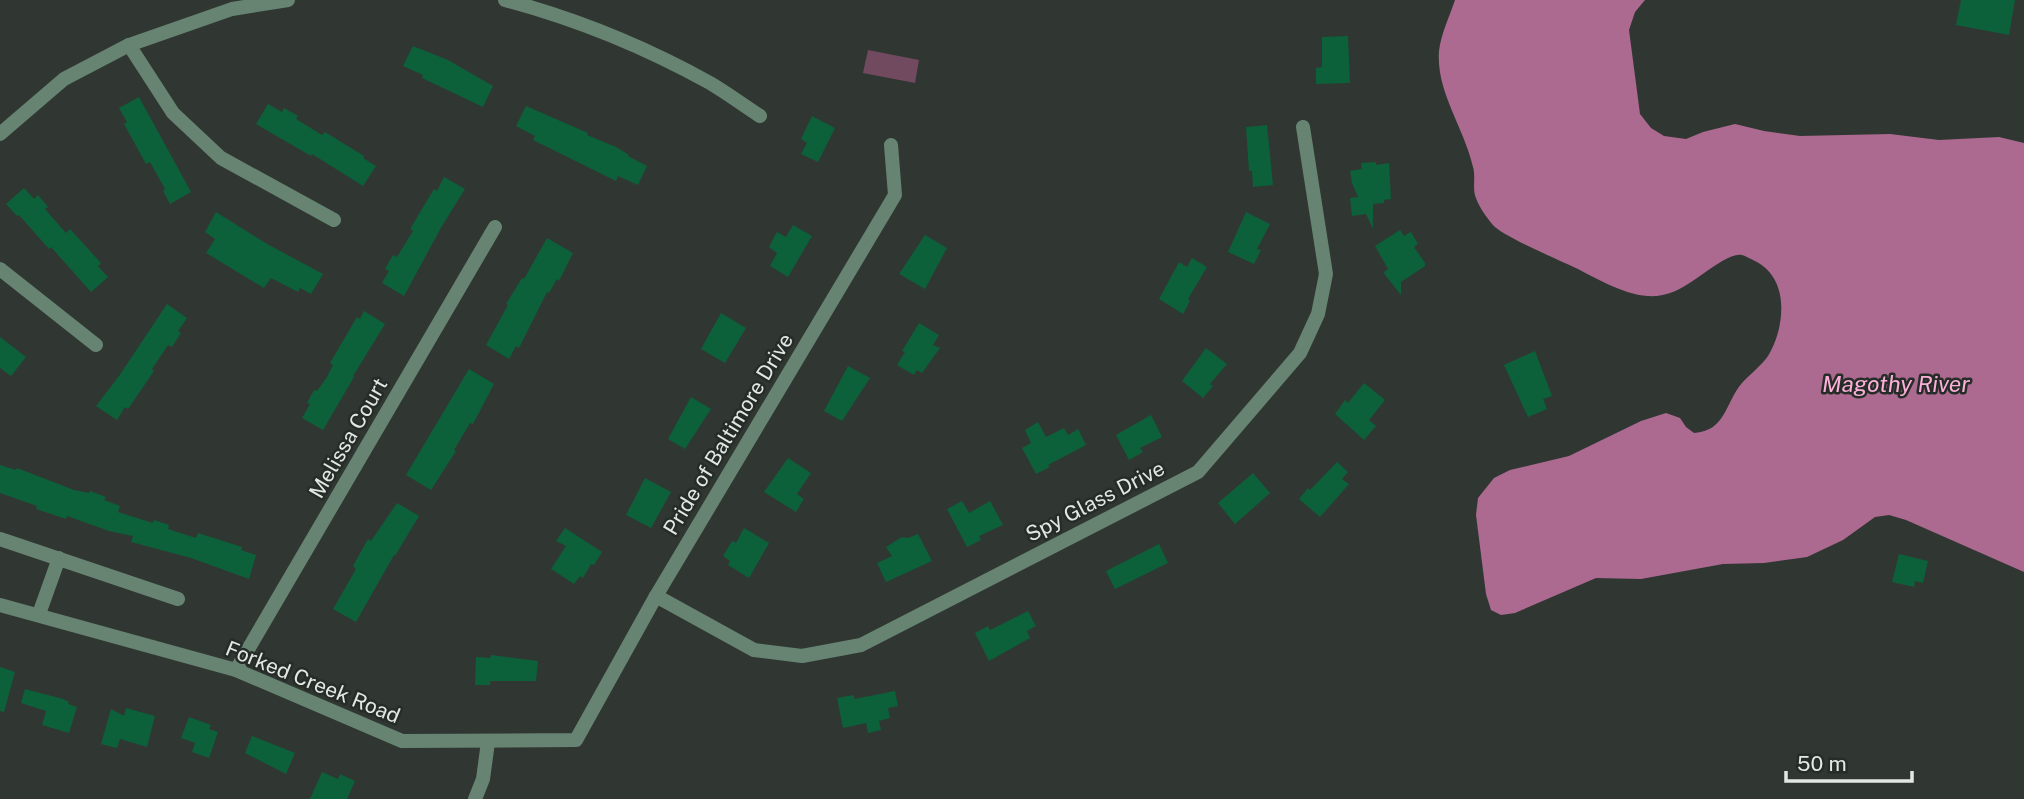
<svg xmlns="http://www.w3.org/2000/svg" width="2024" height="799" font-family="'Public Sans',sans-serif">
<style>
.green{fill:#714a5f}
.water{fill:#ad6a90}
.building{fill:#0c603a}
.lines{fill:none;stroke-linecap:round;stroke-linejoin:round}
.street{stroke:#678472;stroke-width:14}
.labels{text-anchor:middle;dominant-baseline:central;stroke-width:5;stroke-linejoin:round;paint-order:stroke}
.street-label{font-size:21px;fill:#e3e8e5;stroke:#262d28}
.water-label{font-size:23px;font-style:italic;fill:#fcb0d9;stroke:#262d28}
</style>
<rect width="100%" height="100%" fill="#303732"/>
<!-- green -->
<polygon class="green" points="868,50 919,60 915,83 863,73"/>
<!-- water -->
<path class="water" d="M1455 0H1645L1635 12 1629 30 1640 114 1651 128 1664 136 1686 139 1703 132 1735 124 1764 131 1800 136 1890 134 1939 140 1999 137 2024 143V572L1906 520 1889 515 1875 517 1843 540 1807 557 1764 563 1723 564 1641 579 1596 578 1515 613 1501 615 1491 610 1486 594 1476 515 1478 498 1494 478 1510 470 1569 456 1641 421 1666 413 1680 418 1686 427 1694 433C1726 431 1725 403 1742 383 1750 374 1761 366 1768 356 1785 328 1790 280 1757 262 1753 260 1746 256 1742 255 1721 252 1689 294 1657 296 1630 298 1601 281 1578 269 1561 261 1502 236 1493 225 1487 218 1479 207 1476 198 1472 189 1476 177 1473 167 1464 127 1436 92 1439 51 1441 34 1450 15 1455 0Z"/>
<!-- building -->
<g class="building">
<polygon points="1961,0 2015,0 2009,35 1956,25"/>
<polygon points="1348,36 1350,83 1316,84 1316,68 1322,67 1322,37"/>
<polygon points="413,46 448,60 493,86 483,107 422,78 423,75 403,66"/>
<polygon points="139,97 191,192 170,204 163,191 165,189 150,162 146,164 124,124 127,122 119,108"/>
<polygon points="268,104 282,112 284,108 298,116 296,119 322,135 325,132 364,156 363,158 376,166 363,186 312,154 311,156 256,124"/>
<polygon points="526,106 588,133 587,135 616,147 629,155 628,156 647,166 638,185 618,176 616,181 533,140 535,136 516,126"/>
<polygon points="812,116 835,128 818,162 801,154 807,143 801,139"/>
<polygon points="1267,125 1273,185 1253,187 1252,171 1249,171 1246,127"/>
<polygon points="1376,162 1376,165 1389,163 1391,199 1384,200 1384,203 1373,204 1373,229 1366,214 1352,216 1350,198 1358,197 1352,183 1350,171 1362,169 1361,163"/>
<polygon points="444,177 465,189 442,226 404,296 382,283 389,271 385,269 393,255 397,257 413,231 410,229 434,189 437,191"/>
<polygon points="24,188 34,199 38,195 48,207 45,209 66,233 70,229 101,263 98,266 108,277 91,292 51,247 49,249 19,215 17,216 6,204"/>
<polygon points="216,212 269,245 323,274 311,294 300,288 298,292 271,278 264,288 206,253 215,239 205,232"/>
<polygon points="1246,212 1270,224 1257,249 1261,250 1254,264 1228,252"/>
<polygon points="793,225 812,236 788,277 770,266 777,253 769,247 777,232 786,237"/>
<polygon points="1400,230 1404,236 1411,232 1418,244 1414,247 1425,263 1425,266 1401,282 1401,295 1385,275 1384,272 1388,269 1375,246"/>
<polygon points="925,235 947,248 925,289 899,274"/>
<polygon points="547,238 573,253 559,281 557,279 549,293 547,292 519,348 516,346 509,359 486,345 508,305 506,304 522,278 524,279"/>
<polygon points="1192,258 1207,267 1188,299 1190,301 1183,314 1159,299 1179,262 1187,267"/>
<polygon points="167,304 187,318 178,331 181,333 172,347 168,345 152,369 154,371 128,409 125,407 117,420 96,406 119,376"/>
<polygon points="364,311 385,324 353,376 354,377 323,430 302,418 310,404 307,403 314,390 317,391 327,377 333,365 330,363 357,317 360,319"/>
<polygon points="721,313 746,328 725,363 701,349"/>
<polygon points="919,323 939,335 933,345 940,348 922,373 917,370 914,375 897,365 905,352 902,351"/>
<polygon points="0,337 26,357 11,376 0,368"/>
<polygon points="1206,348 1227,364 1210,384 1213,386 1203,398 1182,381"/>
<polygon points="1535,351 1552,396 1543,399 1547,409 1528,417 1504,365"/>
<polygon points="848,366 870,378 842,421 824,411"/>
<polygon points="469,369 494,384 473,424 470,423 454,450 456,451 431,490 406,475"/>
<polygon points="1364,383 1385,400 1369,420 1376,426 1364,440 1335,414 1345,400 1348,403"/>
<polygon points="691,397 711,409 685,449 668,439"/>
<polygon points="1151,415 1162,437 1140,448 1143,452 1129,460 1116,435"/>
<polygon points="1038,422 1046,437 1064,428 1068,435 1078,429 1086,445 1048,465 1050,467 1036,474 1022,448 1031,443 1025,430"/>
<polygon points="788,458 811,473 797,494 804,499 796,512 764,492"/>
<polygon points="1337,462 1348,472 1342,479 1349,484 1320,517 1299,499 1308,488 1310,490"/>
<polygon points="0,465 16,470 17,468 74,490 89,493 90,491 106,497 104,500 120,506 118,512 153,523 154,520 169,525 168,529 196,538 198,533 242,547 241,550 256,555 249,579 191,558 131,542 133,536 109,531 67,516 66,519 36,509 37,506 0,493"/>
<polygon points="1253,473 1270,493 1235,524 1218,503"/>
<polygon points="645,478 671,492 651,528 626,515"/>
<polygon points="962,501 969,513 990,501 1003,525 979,536 981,540 967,547 947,509"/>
<polygon points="397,503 419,516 395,556 394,555 356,622 333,609 356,569 353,566 368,539 371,541"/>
<polygon points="565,528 602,552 594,565 591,564 583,578 580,576 574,584 551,569 566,546 556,541"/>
<polygon points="744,528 769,543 749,578 728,565 730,561 723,556 732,541 736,543"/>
<polygon points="918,534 932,561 886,582 877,563 892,556 886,547 902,537 908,538"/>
<polygon points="1159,544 1168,563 1115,589 1106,571"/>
<polygon points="1899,554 1928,561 1923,583 1915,581 1914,587 1892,582"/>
<polygon points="1028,611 1036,626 1027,631 1030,638 989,661 975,633 988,626 990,630"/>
<polygon points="491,655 538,661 536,681 490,681 490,685 475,685 476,657 490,658"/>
<polygon points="0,667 15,672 4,712 0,711"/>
<polygon points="25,689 63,699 69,702 68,704 77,707 69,733 42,725 46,711 21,703"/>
<polygon points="895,691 898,706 888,708 890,718 879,721 881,730 868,733 866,723 843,728 837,698 854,695 854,699"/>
<polygon points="126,708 155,716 147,747 120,739 117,748 101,744 111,709 124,716"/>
<polygon points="189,717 211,725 209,729 218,732 209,758 192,752 195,743 181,738"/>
<polygon points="252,736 295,753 286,774 245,753"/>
<polygon points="322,772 338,779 340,774 355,781 347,799 310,799"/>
</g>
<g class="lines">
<!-- street -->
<g class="street">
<path d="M505 0C577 19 645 47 710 83 727 93 743 105 760 116"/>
<polyline points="129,45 173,113 221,158 334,220"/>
<polyline points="0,134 64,79 129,45 232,9 288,0"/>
<polyline points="0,269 96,345"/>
<polyline points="0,539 178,599"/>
<polyline points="656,596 754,650 802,656 861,645 1198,472 1300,353 1318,314 1326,274 1303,127"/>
<polyline points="0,605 236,670 402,741 576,740 656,596 895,195 891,145"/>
<polyline points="39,614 59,558"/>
<polyline points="236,670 495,227"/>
<polyline points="475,799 483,779 488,742"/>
</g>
</g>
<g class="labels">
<!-- street labels -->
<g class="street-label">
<text transform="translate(728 434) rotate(-59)">Pride of Baltimore Drive</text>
<text transform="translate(348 438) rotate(-60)">Melissa Court</text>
<text transform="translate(1095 501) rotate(-27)">Spy Glass Drive</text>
<text transform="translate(313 682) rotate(22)">Forked Creek Road</text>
</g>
<!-- water labels -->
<g class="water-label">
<text x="1896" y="383">Magothy River</text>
</g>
</g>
<!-- scale -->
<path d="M1786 771v10h126v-10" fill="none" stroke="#e3e8e5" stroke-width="3.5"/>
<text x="1797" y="771" font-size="21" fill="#e3e8e5" stroke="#262d28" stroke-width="5" paint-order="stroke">50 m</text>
</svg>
